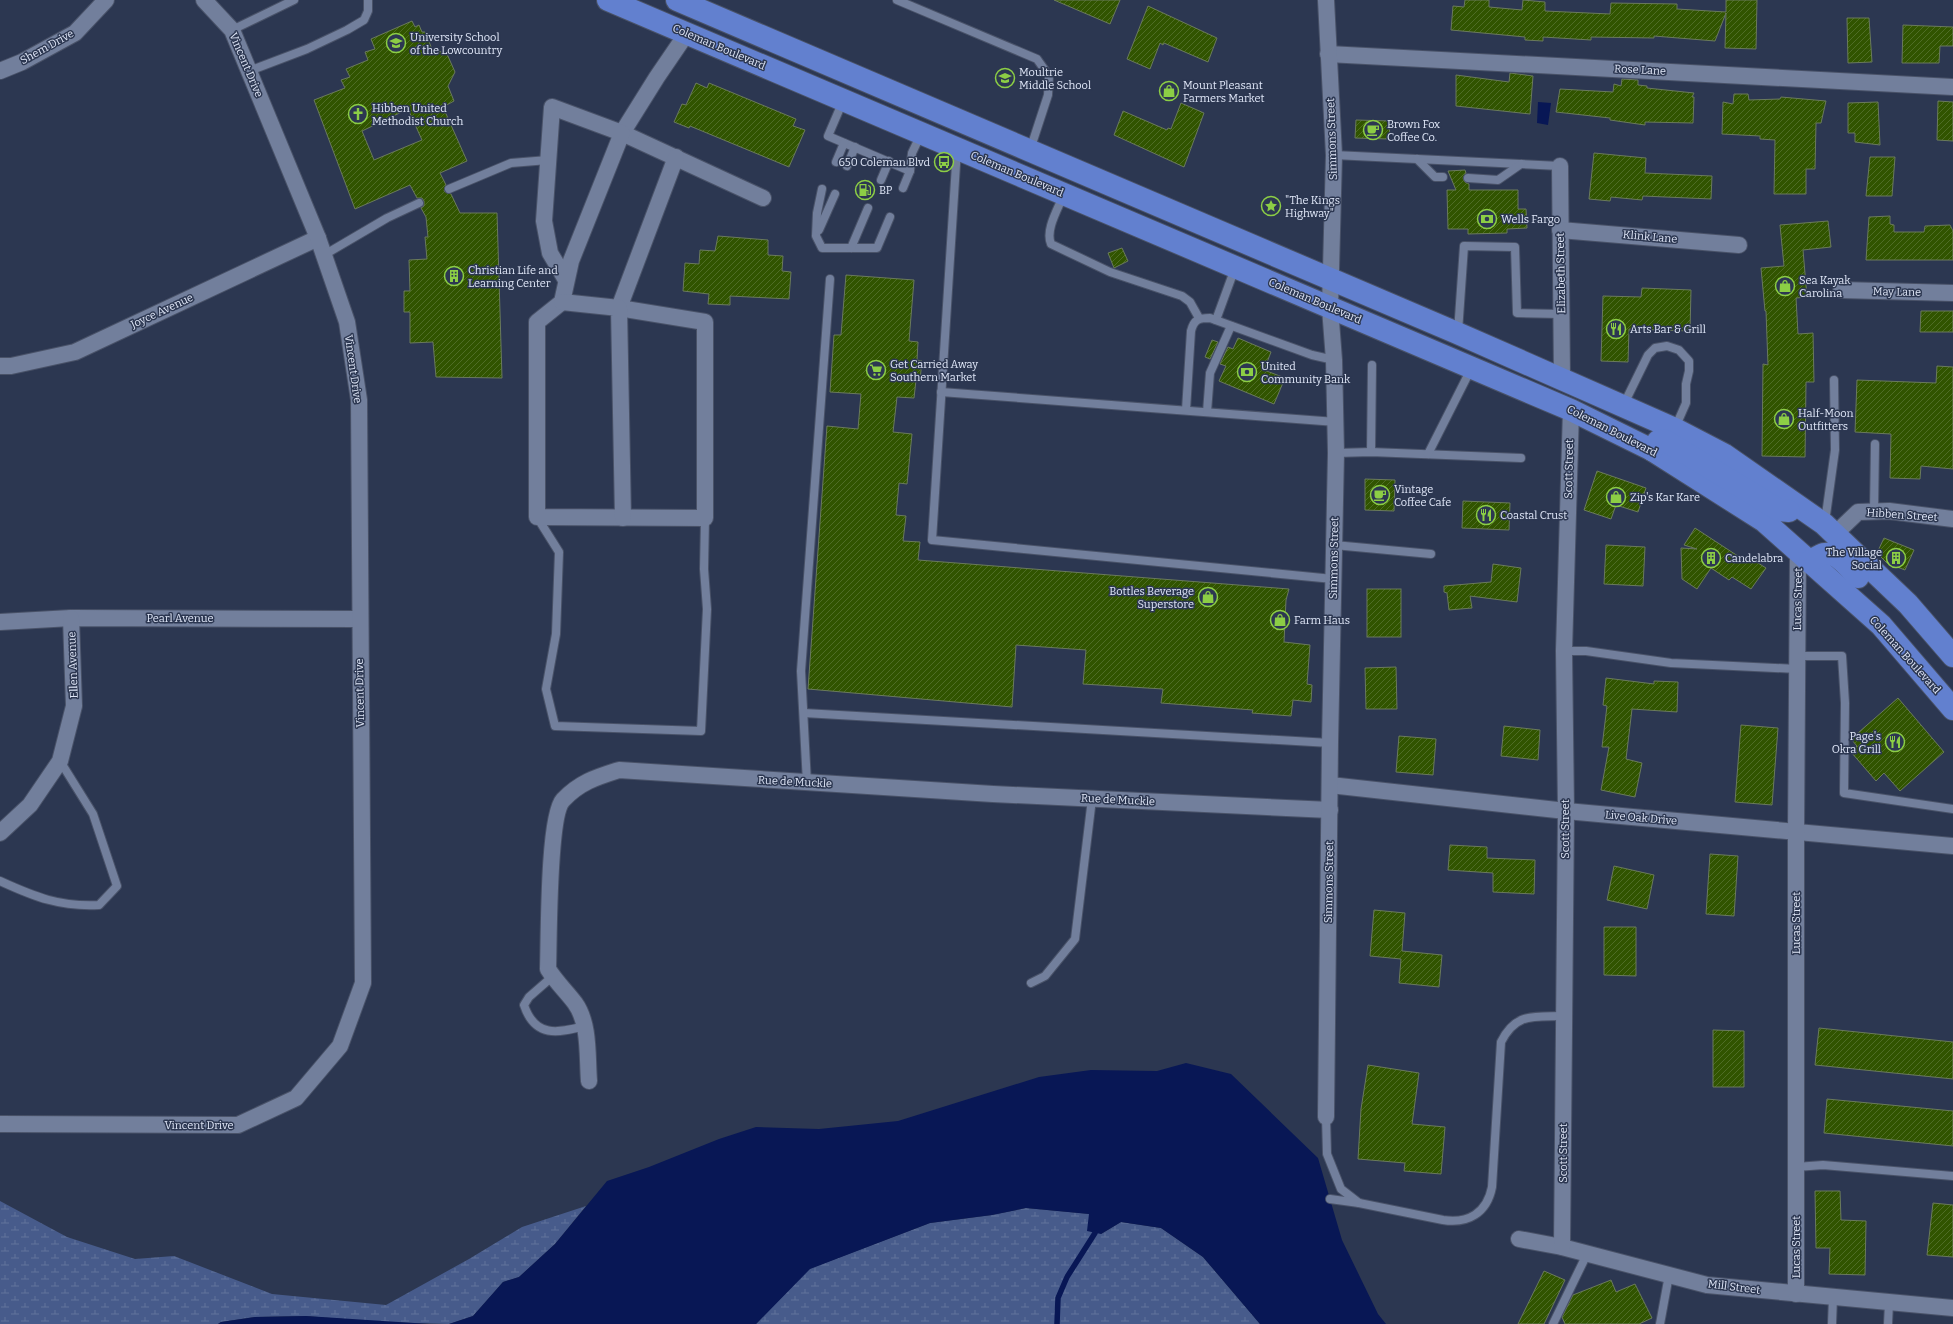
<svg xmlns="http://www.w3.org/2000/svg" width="1953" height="1324" font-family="Bitter,serif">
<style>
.wetland{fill:url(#wetland-marsh)}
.water{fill:#081755}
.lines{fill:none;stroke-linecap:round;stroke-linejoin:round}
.stream{stroke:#081755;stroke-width:5.5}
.building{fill:url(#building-hatch);stroke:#6a7a5d;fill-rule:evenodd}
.service-casing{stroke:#495268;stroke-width:10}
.minor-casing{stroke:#495268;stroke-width:18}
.primary-casing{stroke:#495268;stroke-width:24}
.service{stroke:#727f9c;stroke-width:8}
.minor{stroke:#727f9c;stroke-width:16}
.primary{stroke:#6280cf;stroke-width:22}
.labels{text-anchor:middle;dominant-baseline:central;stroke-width:3;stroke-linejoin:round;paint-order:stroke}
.poi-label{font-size:11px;fill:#e0e7f8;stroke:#2c3751;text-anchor:start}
.street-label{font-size:11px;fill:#e0e7f8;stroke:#2c3751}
</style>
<defs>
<pattern id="wetland-marsh" width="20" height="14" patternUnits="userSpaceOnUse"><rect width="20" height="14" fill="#475b8b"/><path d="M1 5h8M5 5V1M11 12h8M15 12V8" fill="none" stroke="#61739c"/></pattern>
<pattern id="building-hatch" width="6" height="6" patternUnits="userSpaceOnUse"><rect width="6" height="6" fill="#315400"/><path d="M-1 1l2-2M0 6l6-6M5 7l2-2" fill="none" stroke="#4f6d26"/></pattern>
</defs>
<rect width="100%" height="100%" fill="#2c3751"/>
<!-- wetland -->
<g class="wetland">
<polygon points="0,1201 67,1237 135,1259 174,1256 272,1294 386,1305 469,1259 522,1227 586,1206 555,1244 519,1277 503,1282 473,1316 449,1324 381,1322 306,1316 255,1317 221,1322 218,1324 0,1324"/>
<polygon points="1026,1208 1090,1214 1101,1234 1121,1222 1161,1228 1203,1257 1260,1324 756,1324 809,1269 930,1223 992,1215"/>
</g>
<!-- water -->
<g class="water">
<polygon points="1538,102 1551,103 1548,125 1537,123"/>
<polygon points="1186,1063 1231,1074 1318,1158 1342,1240 1378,1314 1386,1324 1260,1324 1203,1257 1161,1228 1121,1222 1101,1234 1087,1231 1089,1214 1026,1208 992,1215 930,1223 810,1269 756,1324 449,1324 473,1316 503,1282 519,1277 555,1244 607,1181 649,1167 719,1139 756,1127 819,1129 898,1121 1039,1077 1091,1070 1157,1071"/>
<polygon points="306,1316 429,1324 218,1324 221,1322 255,1317"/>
</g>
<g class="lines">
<!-- stream -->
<polyline class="stream" points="1057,1324 1058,1298 1067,1277 1095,1233"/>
</g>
<!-- building -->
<g class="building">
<polygon points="1054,0 1120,0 1110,24"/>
<polygon points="1465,0 1489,0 1489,7 1522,10 1523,0 1545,2 1545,11 1610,14 1611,3 1677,4 1677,9 1726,12 1726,0 1757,0 1756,49 1725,48 1726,13 1715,41 1654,36 1654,38 1591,37 1591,40 1543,37 1543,41 1525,40 1525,37 1451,30 1453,6 1464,7"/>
<polygon points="1148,6 1217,38 1208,62 1164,43 1163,45 1160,43 1150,69 1127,59"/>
<polygon points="1847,18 1869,18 1872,62 1848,63"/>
<path d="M412 21 415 27 419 25 422 32H425L432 49 447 54 455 72 448 86 454 101 443 107 467 161 440 173 446 185 444 191 451 194 460 213H497L502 378 436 377 433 342 410 343V312H404V291H410L409 260 427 259 425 237H428L426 217 421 208 424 206V201L422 198H417L410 185 355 209 314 100 345 88 341 80 350 77 346 69 368 60 365 52 375 49 371 39ZM408 109 422 140 374 160 362 131Z"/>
<polygon points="1903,25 1953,27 1953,46 1940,46 1939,63 1902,63"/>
<polygon points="1510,73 1533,76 1530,114 1456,106 1456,75 1509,82"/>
<polygon points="1622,79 1638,80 1638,85 1647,86 1647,88 1694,93 1692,97 1694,97 1693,123 1645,122 1645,125 1610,120 1610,118 1556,112 1560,89 1613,92 1614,84 1621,86"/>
<polygon points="696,83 707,88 709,83 796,119 793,126 805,130 789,167 690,126 689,128 674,122 682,104 686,105"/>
<polygon points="1734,94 1748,94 1749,100 1780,99 1781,97 1826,101 1821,123 1816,123 1815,169 1806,169 1806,194 1774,194 1775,140 1760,139 1760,136 1722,134 1723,102 1733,104"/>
<polygon points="1938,101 1953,102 1953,141 1937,140"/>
<polygon points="1878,102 1880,145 1855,142 1855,133 1848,133 1848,103"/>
<polygon points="1181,103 1204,113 1184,167 1114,135 1123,111 1167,130 1168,128 1171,129"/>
<polygon points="1356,120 1390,121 1389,139 1355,138"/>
<polygon points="1594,153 1646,158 1645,173 1712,176 1711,199 1643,196 1642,200 1611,197 1610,201 1589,199"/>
<polygon points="1870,157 1895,157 1892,196 1866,196"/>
<polygon points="1465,170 1466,173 1463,178 1465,182 1469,184 1469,190 1518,190 1518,209 1526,209 1527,228 1507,229 1507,233 1468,234 1468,229 1448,229 1447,190 1456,190 1448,171"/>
<polygon points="1890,216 1890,224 1894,225 1894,232 1924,232 1925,226 1950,225 1953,231 1953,260 1866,260 1869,217"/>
<polygon points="1828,221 1831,247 1803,250 1807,297 1796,298 1798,334 1813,333 1814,382 1806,382 1805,457 1762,456 1763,364 1768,365 1766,311 1765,311 1761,268 1784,266 1780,225"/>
<polygon points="718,236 768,240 768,255 783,256 782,271 791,272 789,299 730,296 730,305 708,304 709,294 683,291 685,263 699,264 700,250 715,251"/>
<polygon points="1122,248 1128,261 1114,268 1108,253"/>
<polygon points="846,275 914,280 909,341 918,342 917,360 922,361 920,380 916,380 914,398 897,397 893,432 912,434 907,484 899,483 896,515 906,516 903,541 920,542 918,560 1289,589 1286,600 1284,642 1310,645 1307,684 1312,685 1311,702 1293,700 1291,716 1252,713 1253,710 1161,703 1163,689 1083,684 1086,650 1016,645 1012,707 808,689 827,426 858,429 861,394 830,392 834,335 841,335"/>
<polygon points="1642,288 1691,290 1690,331 1629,329 1628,362 1601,361 1603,296 1641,297"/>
<polygon points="1921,311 1953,311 1953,332 1920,332"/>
<polygon points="1238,338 1271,352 1264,370 1285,378 1274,404 1219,381 1226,366 1220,364 1228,347 1233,349"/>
<polygon points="1212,340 1218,342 1210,359 1205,357"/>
<polygon points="1937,366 1953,367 1953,469 1921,466 1920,479 1890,478 1891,434 1855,432 1857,380 1936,383"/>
<polygon points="1597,471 1646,488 1638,512 1616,505 1611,519 1584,510"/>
<polygon points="1365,479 1395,480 1394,511 1365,510"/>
<polygon points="1463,501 1510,503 1509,530 1462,528"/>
<polygon points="1695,528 1744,560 1747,556 1766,568 1751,589 1732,577 1729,580 1711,568 1697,589 1682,579 1681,548 1697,549 1684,545"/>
<polygon points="1884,538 1914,550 1905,570 1887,563 1877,553"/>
<polygon points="1606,545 1645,547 1643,586 1604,584"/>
<polygon points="1493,564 1521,568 1517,602 1470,596 1472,608 1449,610 1447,593 1444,592 1444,586 1491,582"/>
<rect x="1367" y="589" width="34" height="48"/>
<polygon points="1396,667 1397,709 1366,709 1365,668"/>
<polygon points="1606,678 1654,684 1654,681 1678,682 1677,712 1632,709 1626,759 1642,763 1635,797 1601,790 1609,747 1602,747 1607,706 1603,705"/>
<polygon points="1898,698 1944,752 1900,791 1884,773 1876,781 1851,752 1857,746 1851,739"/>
<polygon points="1741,725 1778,728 1772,805 1735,802"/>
<polygon points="1504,726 1540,730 1538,760 1501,756"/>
<polygon points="1399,736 1436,739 1433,775 1396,772"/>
<polygon points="1450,845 1487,847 1487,858 1535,860 1534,894 1493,892 1493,873 1448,870"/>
<polygon points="1710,854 1738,856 1734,916 1706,914"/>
<polygon points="1614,866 1654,875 1647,909 1607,900"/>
<polygon points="1374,910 1405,913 1402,951 1442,955 1439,987 1399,983 1401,959 1370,956"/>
<polygon points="1604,927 1636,927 1636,976 1604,975"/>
<polygon points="1819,1028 1953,1042 1953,1079 1815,1065"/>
<polygon points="1713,1030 1744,1031 1744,1087 1713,1087"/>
<polygon points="1368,1065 1419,1073 1412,1124 1445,1127 1441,1174 1404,1171 1405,1163 1358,1159 1361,1109"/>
<polygon points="1827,1099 1953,1111 1953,1146 1824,1133"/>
<polygon points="1815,1191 1840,1191 1841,1220 1866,1221 1865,1275 1829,1274 1830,1248 1816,1248"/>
<polygon points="1933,1203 1953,1205 1953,1257 1927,1255"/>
<polygon points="1544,1271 1565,1280 1544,1324 1518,1324"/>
<polygon points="1611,1280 1616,1292 1635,1284 1652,1318 1639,1324 1565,1324 1562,1317 1573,1295"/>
</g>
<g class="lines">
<!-- service casing -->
<g class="service-casing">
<g id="service">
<polyline points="897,0 1037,59 1049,76 1048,95 1030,150"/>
<polyline points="232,30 294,0"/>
<polyline points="249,71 307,49 347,30 364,20 368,11 368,0"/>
<polyline points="843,101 828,136 910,171 912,153 921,134"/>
<polyline points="957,149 932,540 1333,579"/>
<polyline points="1334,155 1560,166"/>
<polyline points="1417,159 1435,177 1443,177"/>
<polyline points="836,162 844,143"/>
<polyline points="847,166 855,147"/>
<polyline points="1468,178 1498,180 1521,164"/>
<polyline points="881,180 889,161"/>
<polyline points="903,188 910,171"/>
<polyline points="449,189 511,163 548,160"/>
<polyline points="822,189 817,213 816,236 822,248 877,248 890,217"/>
<path d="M1063 196C1058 209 1045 230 1051 244L1110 272 1182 296 1190 302 1199 318"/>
<polyline points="819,230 835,194"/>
<polyline points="851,248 868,208"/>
<polyline points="324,255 387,218 419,203"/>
<polyline points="1216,320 1235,268"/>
<polyline points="1458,332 1464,246 1515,247 1517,313 1561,314"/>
<polyline points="941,392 1336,422"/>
<polyline points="1623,406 1648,355 1655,348 1667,346 1679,350 1689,361 1689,371 1686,384 1686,403 1675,428"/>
<path d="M1186 410 1191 331C1194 319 1199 318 1210 318L1312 355 1334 360"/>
<polyline points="1207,412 1210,373 1231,326"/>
<polyline points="1371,452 1372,365"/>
<polyline points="1336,453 1371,452 1521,458"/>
<polyline points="1428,454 1471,369"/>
<polyline points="1874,511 1875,444"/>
<polyline points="537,517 559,552 556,634 546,689 555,726 701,731 707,609 704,569 705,518"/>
<polyline points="1825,522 1835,450 1834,380"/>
<polyline points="1334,545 1431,554"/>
<polyline points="1564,651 1586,651 1671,663 1797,669"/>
<polyline points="1797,656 1842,656 1845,703 1844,793 1953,809"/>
<polyline points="804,713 1330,743"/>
<polyline points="807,783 801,671 830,279"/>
<path d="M0 881C35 897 60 907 99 905L117 886 93 814 60 761"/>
<path d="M552 977 529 997 524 1005C535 1038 557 1033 585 1026"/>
<polyline points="1031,983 1045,976 1075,939 1092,799"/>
<path d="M1326 1117 1327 1154 1341 1189 1359 1203 1443 1220C1468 1224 1487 1213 1492 1187L1501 1042C1516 1012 1534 1017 1564 1016"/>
<polyline points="1796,1167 1823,1165 1953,1176"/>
<polyline points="1330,1199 1359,1203"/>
<polyline points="1553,1324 1587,1254"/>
<polyline points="1660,1324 1669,1275"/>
<polyline points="1832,1324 1833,1297"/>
<polyline points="1888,1324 1889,1303"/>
</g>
</g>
<!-- minor casing -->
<g class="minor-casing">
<g id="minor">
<polyline points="687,33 657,77 622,133 763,198"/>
<polyline points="1328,54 1953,87"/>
<polyline points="0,71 22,62 75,33 106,0"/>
<polyline points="1560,166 1562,379"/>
<polyline points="1560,230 1739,245"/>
<polyline points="566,280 550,253 544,221 552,107 622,133 571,261 562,302 537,322 537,517 705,518 705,322 619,308 676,157"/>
<polyline points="1841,290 1953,293"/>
<polyline points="562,302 619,308 623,518"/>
<polyline points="0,366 11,366 75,352 318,238"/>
<polyline points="1835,534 1858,512 1889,511 1953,519"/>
<polyline points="0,622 71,618 360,619"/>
<polyline points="1330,785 1566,811 1953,846"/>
<polyline points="0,833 30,805 60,761 74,706 71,618"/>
<path d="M589 1081C587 1056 590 1024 575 1003 566 991 556 982 548 969 549 941 548 816 563 800 580 782 597 777 619 770L993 794 1330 810"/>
<polyline points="1326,1117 1330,743 1336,453 1334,360 1330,308 1334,155 1326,0"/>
<polyline points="0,1124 238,1125 296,1098 340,1046 363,983 359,400 347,322 318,238 232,30 204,0"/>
<polyline points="1519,1239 1562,1247 1707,1285 1953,1308"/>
<polyline points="1562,1247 1566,811 1564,651 1571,410"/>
<polyline points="1796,1294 1796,833 1798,551"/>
</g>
</g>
<!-- primary casing -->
<g class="primary-casing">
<g id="primary">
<polyline points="608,0 1571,410 1652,450 1764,521 1881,625 1953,709"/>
<polyline points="677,0 1457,333 1675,429 1725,455 1824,524 1908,604 1953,656"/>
<polyline points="1652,450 1658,441 1664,440 1779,510 1789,511"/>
<path d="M1810 561C1814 559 1820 555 1824 554 1837 551 1850 569 1858 577"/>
</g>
</g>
<!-- service -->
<use href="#service" class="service"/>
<!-- minor -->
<use href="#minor" class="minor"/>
<!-- primary -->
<use href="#primary" class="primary"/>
</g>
<!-- icons -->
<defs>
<g id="school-ring" transform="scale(1)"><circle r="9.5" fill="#2c3751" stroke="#8cce45" stroke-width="1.5"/><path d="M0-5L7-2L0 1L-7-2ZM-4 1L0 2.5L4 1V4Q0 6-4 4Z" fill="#8cce45"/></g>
<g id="shop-ring" transform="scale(1)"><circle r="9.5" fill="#2c3751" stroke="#8cce45" stroke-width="1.5"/><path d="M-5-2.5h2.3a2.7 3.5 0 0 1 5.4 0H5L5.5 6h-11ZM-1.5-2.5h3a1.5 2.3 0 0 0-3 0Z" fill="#8cce45"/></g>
<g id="church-ring" transform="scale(1)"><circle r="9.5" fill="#2c3751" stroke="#8cce45" stroke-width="1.5"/><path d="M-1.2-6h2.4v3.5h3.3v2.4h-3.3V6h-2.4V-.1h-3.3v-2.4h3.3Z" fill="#8cce45"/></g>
<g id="cafe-ring" transform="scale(1)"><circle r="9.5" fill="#2c3751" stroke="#8cce45" stroke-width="1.5"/><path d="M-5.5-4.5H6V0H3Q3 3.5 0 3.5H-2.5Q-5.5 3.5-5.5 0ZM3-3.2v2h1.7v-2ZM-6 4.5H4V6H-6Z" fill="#8cce45"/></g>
<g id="bus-ring" transform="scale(1)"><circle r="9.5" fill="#2c3751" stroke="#8cce45" stroke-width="1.5"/><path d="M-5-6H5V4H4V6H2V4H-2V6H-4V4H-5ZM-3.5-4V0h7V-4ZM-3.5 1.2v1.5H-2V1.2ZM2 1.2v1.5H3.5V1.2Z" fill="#8cce45"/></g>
<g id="fuel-ring" transform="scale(1)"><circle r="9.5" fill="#2c3751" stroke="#8cce45" stroke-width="1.5"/><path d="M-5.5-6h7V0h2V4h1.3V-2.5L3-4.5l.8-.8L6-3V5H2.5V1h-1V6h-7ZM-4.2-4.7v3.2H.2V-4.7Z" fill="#8cce45"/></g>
<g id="sight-ring" transform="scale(1)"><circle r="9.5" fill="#2c3751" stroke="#8cce45" stroke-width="1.5"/><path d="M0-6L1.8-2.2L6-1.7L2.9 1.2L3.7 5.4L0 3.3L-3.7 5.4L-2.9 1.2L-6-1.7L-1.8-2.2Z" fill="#8cce45"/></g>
<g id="bank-ring" transform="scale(1)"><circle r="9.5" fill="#2c3751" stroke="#8cce45" stroke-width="1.5"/><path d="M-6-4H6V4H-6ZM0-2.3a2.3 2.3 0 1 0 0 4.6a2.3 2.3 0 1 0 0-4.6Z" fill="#8cce45"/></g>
<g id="building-ring" transform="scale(1)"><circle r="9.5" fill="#2c3751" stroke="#8cce45" stroke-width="1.5"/><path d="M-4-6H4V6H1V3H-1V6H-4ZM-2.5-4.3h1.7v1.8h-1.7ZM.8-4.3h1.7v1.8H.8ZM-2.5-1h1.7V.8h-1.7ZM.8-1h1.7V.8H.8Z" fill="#8cce45"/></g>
<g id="restaurant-ring" transform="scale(1)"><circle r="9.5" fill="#2c3751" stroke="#8cce45" stroke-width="1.5"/><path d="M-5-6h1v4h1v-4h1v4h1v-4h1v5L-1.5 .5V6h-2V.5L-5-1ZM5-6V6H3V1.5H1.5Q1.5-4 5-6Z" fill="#8cce45"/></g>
<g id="supermarket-ring" transform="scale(1)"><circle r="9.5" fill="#2c3751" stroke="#8cce45" stroke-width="1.5"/><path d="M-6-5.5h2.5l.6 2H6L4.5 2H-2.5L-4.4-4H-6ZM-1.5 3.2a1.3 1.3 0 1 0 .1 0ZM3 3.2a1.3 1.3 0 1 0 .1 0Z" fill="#8cce45"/></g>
</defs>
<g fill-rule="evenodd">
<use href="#school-ring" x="396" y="43"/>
<use href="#school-ring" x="1005" y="78"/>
<use href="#shop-ring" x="1169" y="91"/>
<use href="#church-ring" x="358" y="114"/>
<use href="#cafe-ring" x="1373" y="130"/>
<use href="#bus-ring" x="944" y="162"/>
<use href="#fuel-ring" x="865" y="190"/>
<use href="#sight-ring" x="1271" y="206"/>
<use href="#bank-ring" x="1487" y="219"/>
<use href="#building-ring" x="454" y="276"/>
<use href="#shop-ring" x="1785" y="286"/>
<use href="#restaurant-ring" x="1616" y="329"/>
<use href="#supermarket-ring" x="876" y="370"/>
<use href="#bank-ring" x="1247" y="372"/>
<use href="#shop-ring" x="1784" y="419"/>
<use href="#cafe-ring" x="1380" y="495"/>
<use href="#shop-ring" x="1616" y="497"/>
<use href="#restaurant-ring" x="1486" y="515"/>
<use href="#building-ring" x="1711" y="558"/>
<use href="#building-ring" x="1896" y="558"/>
<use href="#shop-ring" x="1208" y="597"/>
<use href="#shop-ring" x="1280" y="620"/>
<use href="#restaurant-ring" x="1895" y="742"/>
</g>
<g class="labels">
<!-- poi labels -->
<g class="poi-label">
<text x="410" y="37">University School<tspan x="410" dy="13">of the Lowcountry</tspan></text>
<text x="1019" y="72">Moultrie<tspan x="1019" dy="13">Middle School</tspan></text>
<text x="1183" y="85">Mount Pleasant<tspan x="1183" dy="13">Farmers Market</tspan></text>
<text x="372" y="108">Hibben United<tspan x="372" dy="13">Methodist Church</tspan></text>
<text x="1387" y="124">Brown Fox<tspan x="1387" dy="13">Coffee Co.</tspan></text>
<text x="930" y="162" text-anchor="end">650 Coleman Blvd</text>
<text x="879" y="190">BP</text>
<text x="1285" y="200">"The Kings<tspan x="1285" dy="13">Highway"</tspan></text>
<text x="1501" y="219">Wells Fargo</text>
<text x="468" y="270">Christian Life and<tspan x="468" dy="13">Learning Center</tspan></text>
<text x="1799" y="280">Sea Kayak<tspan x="1799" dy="13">Carolina</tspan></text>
<text x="1630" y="329">Arts Bar &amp; Grill</text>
<text x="890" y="364">Get Carried Away<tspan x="890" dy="13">Southern Market</tspan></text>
<text x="1261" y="366">United<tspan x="1261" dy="13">Community Bank</tspan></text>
<text x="1798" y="413">Half-Moon<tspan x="1798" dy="13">Outfitters</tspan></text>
<text x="1394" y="489">Vintage<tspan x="1394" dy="13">Coffee Cafe</tspan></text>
<text x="1630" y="497">Zip's Kar Kare</text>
<text x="1500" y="515">Coastal Crust</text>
<text x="1882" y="552" text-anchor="end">The Village<tspan x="1882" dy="13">Social</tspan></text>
<text x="1725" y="558">Candelabra</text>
<text x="1194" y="591" text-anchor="end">Bottles Beverage<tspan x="1194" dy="13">Superstore</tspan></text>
<text x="1294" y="620">Farm Haus</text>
<text x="1881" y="736" text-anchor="end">Page's<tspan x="1881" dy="13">Okra Grill</tspan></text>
</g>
<!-- street labels -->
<g class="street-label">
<text transform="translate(47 47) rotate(-29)">Shem Drive</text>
<text transform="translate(719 47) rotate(23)">Coleman Boulevard</text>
<text transform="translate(246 65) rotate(67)">Vincent Drive</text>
<text transform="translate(1640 70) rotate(3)">Rose Lane</text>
<text transform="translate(1332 139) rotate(-92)">Simmons Street</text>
<text transform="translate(1017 174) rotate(23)">Coleman Boulevard</text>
<text transform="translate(1650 237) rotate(5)">Klink Lane</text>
<text transform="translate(1561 273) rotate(-91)">Elizabeth Street</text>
<text transform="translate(1897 292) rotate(1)">May Lane</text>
<text transform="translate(1315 301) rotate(23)">Coleman Boulevard</text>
<text transform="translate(162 311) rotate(-25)">Joyce Avenue</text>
<text transform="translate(353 369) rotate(82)">Vincent Drive</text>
<text transform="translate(1612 431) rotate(27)">Coleman Boulevard</text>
<text transform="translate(1569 469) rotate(-89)">Scott Street</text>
<text transform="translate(1902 515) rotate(4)">Hibben Street</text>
<text transform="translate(1334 558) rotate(-89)">Simmons Street</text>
<text transform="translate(1798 599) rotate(-89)">Lucas Street</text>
<text x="180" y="618">Pearl Avenue</text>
<text transform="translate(1905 655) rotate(48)">Coleman Boulevard</text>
<text transform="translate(73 665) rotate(-92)">Ellen Avenue</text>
<text transform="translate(360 693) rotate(-91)">Vincent Drive</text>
<text transform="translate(795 782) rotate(3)">Rue de Muckle</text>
<text transform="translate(1118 800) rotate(3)">Rue de Muckle</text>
<text transform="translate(1641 818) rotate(5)">Live Oak Drive</text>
<text transform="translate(1565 829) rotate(-90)">Scott Street</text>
<text transform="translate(1329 882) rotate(-89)">Simmons Street</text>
<text transform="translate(1796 923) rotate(-90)">Lucas Street</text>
<text x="199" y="1125">Vincent Drive</text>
<text transform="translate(1563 1153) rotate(-90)">Scott Street</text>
<text transform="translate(1796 1247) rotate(-90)">Lucas Street</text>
<text transform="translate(1734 1287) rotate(7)">Mill Street</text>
</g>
</g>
</svg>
